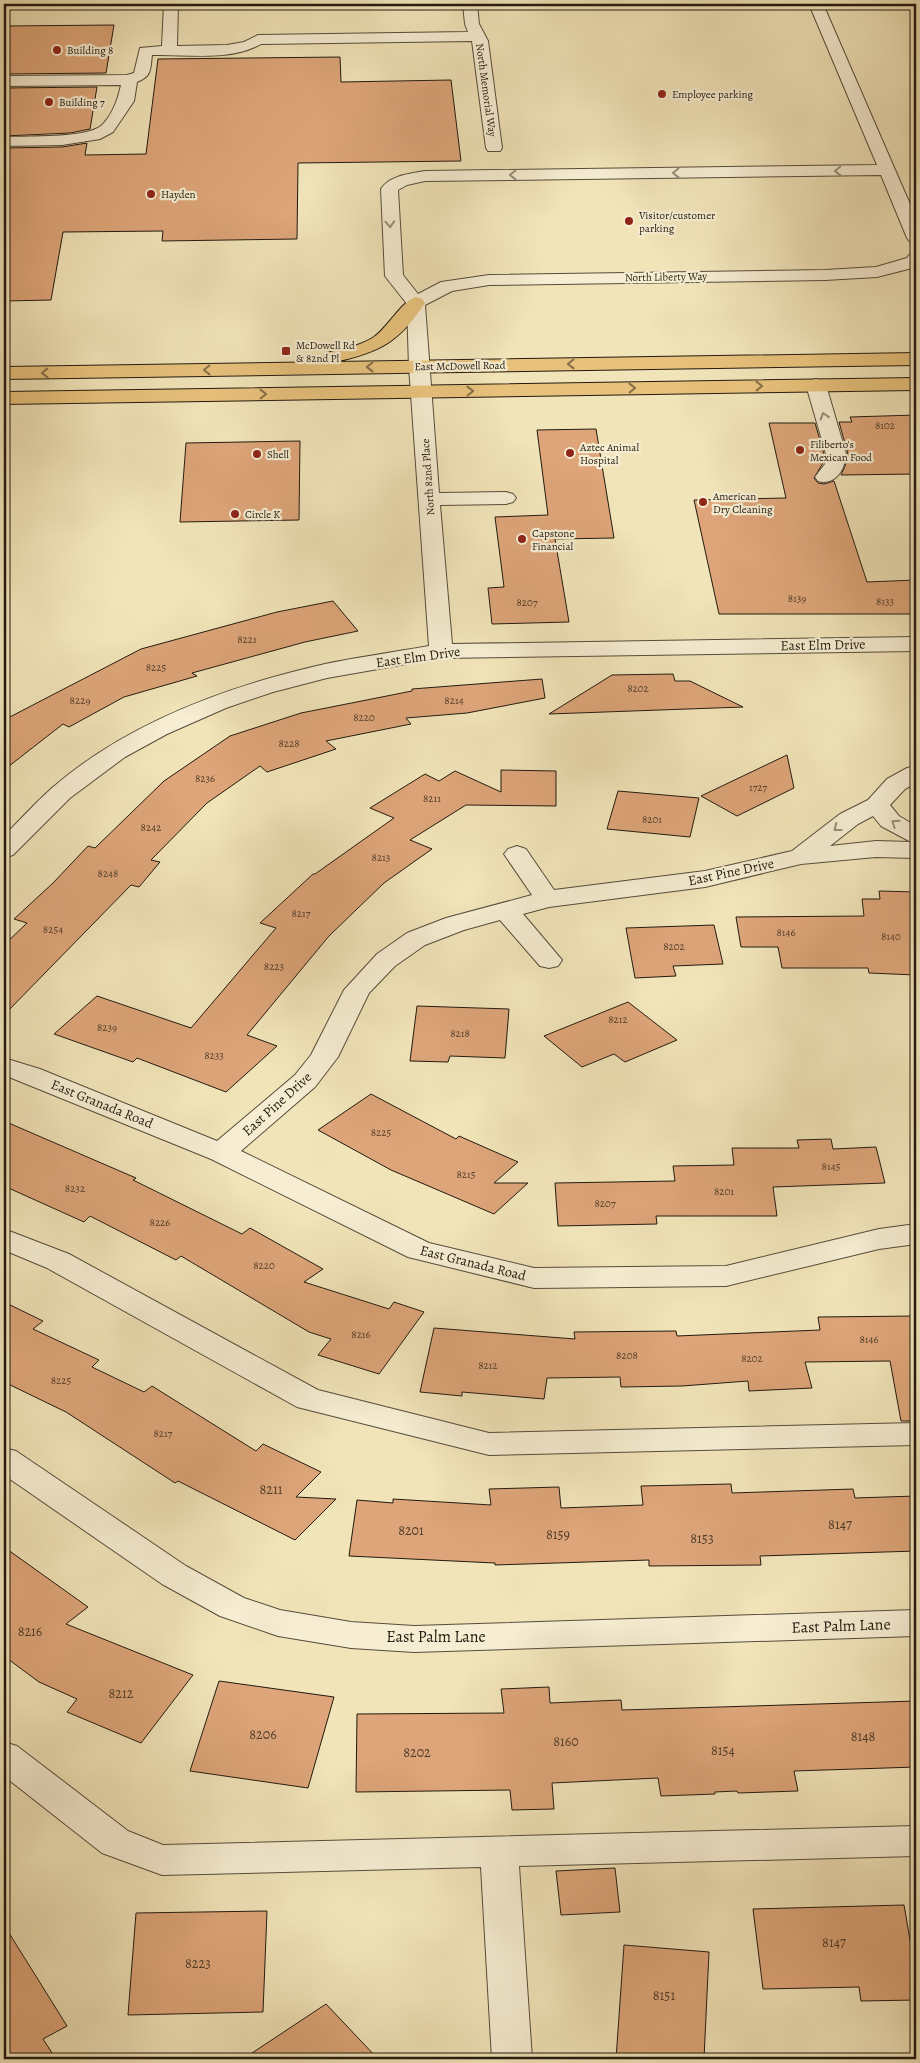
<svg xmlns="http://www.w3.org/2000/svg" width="920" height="2063" font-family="Alegreya,serif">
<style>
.building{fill:#dda579;stroke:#221a0f}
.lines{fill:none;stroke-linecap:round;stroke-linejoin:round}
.minor-casing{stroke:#564c3a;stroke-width:2}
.major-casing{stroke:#221a0f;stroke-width:2}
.minor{fill:#f6edd2;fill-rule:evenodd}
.major{fill:#e8c27c;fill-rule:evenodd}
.oneway{stroke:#978e7a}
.oneway2{stroke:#856e46}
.poi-dot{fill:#8f2418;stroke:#f6edd2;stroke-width:2}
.labels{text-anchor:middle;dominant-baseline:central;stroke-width:4.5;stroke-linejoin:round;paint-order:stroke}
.far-poi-label{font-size:11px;fill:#221a0f;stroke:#f6edd2;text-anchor:start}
.far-street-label{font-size:11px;fill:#221a0f;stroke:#f6edd2}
.number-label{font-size:11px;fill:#513d2a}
.street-label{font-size:14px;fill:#221a0f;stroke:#f6edd2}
.near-number-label{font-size:14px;fill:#513d2a}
.near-street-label{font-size:16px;fill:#221a0f;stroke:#f6edd2}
</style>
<rect width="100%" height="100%" fill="#f1e4b9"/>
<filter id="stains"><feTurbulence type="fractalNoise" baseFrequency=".004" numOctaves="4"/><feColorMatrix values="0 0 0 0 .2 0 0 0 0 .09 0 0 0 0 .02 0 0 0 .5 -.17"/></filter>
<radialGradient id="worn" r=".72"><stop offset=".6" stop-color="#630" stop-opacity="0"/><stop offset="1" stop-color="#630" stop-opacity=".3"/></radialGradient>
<!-- building -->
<g class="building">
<polygon points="114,25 106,73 4,74 4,26"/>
<polygon points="340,57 341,82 451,80 461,161 298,163 297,239 162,241 163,231 63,232 51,300 4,301 4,148 62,147 87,143 85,155 146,154 158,59"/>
<polygon points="97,87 90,129 70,133 4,136 4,88"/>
<polygon points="916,415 916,474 841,475 845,466 848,454 839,422 852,422 850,417"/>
<polygon points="769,423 815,423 824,454 823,463 814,478 818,483 824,484 834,481 867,582 916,580 916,614 719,614 694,500 786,498"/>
<polygon points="596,429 614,538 555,539 569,622 492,624 488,588 504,587 495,517 548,515 537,430"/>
<polygon points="300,441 299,520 180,522 186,443"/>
<polygon points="333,601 358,631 305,642 192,673 197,676 124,697 69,727 63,724 4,770 4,720 141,649 277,612"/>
<polygon points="673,674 675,681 690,681 743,707 549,714 612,675"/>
<polygon points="542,679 545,698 467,713 406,718 411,724 326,741 336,749 267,772 260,766 207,803 151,860 160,862 139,887 131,885 4,1015 4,945 27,923 14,919 53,883 88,846 95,848 164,781 230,736 301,713 412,691 412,689"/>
<polygon points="787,755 794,788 737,816 701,796"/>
<polygon points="501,770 556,771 556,806 466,805 410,840 432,849 384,883 329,936 247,1035 277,1046 226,1092 137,1058 133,1062 54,1034 97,996 191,1028 276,928 260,923 313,874 315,874 394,818 370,808 425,774 439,781 455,771 501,792"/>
<polygon points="618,791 699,798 690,837 607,829"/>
<polygon points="879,891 916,892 916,975 869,973 868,968 782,968 778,947 741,947 736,917 864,916 862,899 880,899"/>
<polygon points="714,925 723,964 673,966 676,976 635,978 626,928"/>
<polygon points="628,1002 677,1040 625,1062 614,1054 582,1067 544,1036"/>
<polygon points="417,1006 509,1009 505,1058 450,1056 448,1062 410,1061"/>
<polygon points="371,1094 456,1139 459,1136 518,1162 494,1183 528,1183 494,1214 391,1170 318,1130"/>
<polygon points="4,1121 136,1178 133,1180 242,1234 250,1228 323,1269 304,1282 389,1309 394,1302 424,1312 379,1374 318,1355 331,1339 309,1332 181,1256 176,1260 90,1216 84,1222 4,1186"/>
<polygon points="831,1139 833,1149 876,1147 885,1183 773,1187 777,1216 656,1216 657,1224 558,1226 555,1183 675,1181 673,1166 734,1165 732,1148 799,1148 797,1140"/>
<polygon points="4,1302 43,1321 33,1329 99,1360 92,1367 144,1392 152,1386 256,1451 263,1444 321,1472 296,1497 336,1499 295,1540 178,1481 175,1483 66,1412 4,1382"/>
<polygon points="916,1316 916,1421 901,1421 890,1361 805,1362 812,1388 749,1391 748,1381 682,1386 621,1387 620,1377 547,1378 544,1399 462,1392 462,1396 420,1392 434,1328 575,1339 574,1332 676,1331 677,1336 820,1330 818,1317"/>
<polygon points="731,1484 732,1493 853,1489 855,1498 916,1496 916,1551 760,1556 761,1565 649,1566 649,1560 495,1565 495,1563 349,1556 357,1500 393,1503 393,1499 491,1505 489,1489 559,1487 561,1508 643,1505 641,1486"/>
<polygon points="4,1547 88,1607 66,1624 193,1675 141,1743 67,1712 77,1699 39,1682 4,1656"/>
<polygon points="219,1681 334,1697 308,1788 190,1771"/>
<polygon points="549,1687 550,1703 621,1700 622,1710 916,1701 916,1767 794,1771 798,1791 738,1793 737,1791 715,1792 715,1794 661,1796 658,1778 552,1783 554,1809 512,1810 510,1790 356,1792 357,1714 504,1713 501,1689"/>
<polygon points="615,1868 620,1912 561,1915 556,1871"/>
<polygon points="904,1905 916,1975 916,2000 861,2001 859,1987 763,1989 753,1909"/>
<polygon points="267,1911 263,2012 128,2015 136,1913"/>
<polygon points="4,1925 67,2026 43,2039 56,2059 4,2059"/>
<polygon points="624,1945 709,1952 704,2059 616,2059"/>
<polygon points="326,2004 378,2059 243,2059"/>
</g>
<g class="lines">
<!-- minor casing -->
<g class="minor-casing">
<g id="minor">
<path d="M164 4H178L177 46 227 45 244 42 258 35 468 32 465 24 463 4H477L479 24 488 41 502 148 500 151H488L486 148 472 41 261 44C229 62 187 54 152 55 150 70 152 76 137 82L134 101 113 132 100 139 62 145 4 146V138L8 137C29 136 85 138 101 126 112 116 118 99 121 85L4 86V76L127 75 134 73 140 48 162 46Z"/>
<path d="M809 4H823L916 218V243L910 242 907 238 881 175 425 181 407 185 398 190 403 275 418 294 441 282 489 275 825 270 876 267 907 258 910 254 916 253V267L877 277 825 280 489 285 452 291 425 305 439 493 506 492 513 494 516 498 513 502 506 504 440 505 452 644 916 637V651L441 658 327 678 273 692 226 708 167 734 125 757 70 798 13 855 4 858V836C20 820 35 803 52 788 128 722 228 686 325 664 359 657 395 652 429 646L409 367 407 304 385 276 381 189C390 175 410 174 425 171L877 165Z"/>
<path d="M816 379 823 381 826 385 846 454C845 470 835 486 818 481L815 477 825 464 826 454 806 385 809 381Z"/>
<path d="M916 766V783L905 789 890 805 899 816 916 826V858L876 857 801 864 705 887 549 907 523 914 562 960 558 966 549 968 540 966 500 920 464 930 425 945 395 966 369 993 338 1057 315 1087 241 1151 429 1243 534 1268 726 1266 879 1229 916 1224V1244L879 1249 726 1286 534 1288 408 1257 211 1159 4 1075V1058L40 1069 217 1141 295 1075 311 1055 344 990 377 954 407 933 446 918 532 895 504 854 508 849 517 846 526 849 554 890 705 871 792 851 840 814 868 800 887 779 907 768ZM873 816 881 826 911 842 876 841 830 846 858 824Z"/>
<polygon points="4,1229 69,1254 318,1390 489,1433 916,1423 916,1445 489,1455 297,1407 47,1268 4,1250"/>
<polygon points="4,1448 16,1451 186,1566 244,1598 280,1610 351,1622 414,1626 916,1610 916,1636 414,1652 351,1648 278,1636 220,1616 162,1584 4,1475"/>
<polygon points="4,1742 17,1746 128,1831 163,1845 916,1826 916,1856 519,1866 532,2059 492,2059 481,1867 162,1875 102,1853 4,1776"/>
</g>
</g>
<!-- major casing -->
<g class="major-casing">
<g id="major">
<path d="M416 297 422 299 425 303C399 342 380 352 335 362L916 353V365L4 379V367L331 362 326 361 323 357 326 353C343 349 360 346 374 337 388 327 402 301 416 297Z"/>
<polygon points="916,378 916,390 4,404 4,392"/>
</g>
</g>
<!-- minor -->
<use href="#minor" class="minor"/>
<!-- major -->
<use href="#major" class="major"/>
</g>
<!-- one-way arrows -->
<defs><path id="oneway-chevron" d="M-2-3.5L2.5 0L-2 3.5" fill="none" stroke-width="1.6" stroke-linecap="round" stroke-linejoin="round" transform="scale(1.25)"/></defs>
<g class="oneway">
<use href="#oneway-chevron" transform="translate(838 171) rotate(179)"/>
<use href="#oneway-chevron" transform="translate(676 173) rotate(179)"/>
<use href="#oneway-chevron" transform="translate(513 175) rotate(179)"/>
<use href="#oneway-chevron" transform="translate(390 224) rotate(87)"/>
<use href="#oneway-chevron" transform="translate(824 416) rotate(-107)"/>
<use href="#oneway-chevron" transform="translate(895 823) rotate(-146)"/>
<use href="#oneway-chevron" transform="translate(837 828) rotate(142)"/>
</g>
<g class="oneway2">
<use href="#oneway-chevron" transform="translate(571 364) rotate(179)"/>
<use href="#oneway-chevron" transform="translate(370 367) rotate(179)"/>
<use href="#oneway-chevron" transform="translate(207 370) rotate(179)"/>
<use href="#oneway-chevron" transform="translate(45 373) rotate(179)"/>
<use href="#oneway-chevron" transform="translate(759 386) rotate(-1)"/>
<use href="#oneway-chevron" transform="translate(632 388) rotate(-1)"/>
<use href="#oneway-chevron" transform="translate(470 391) rotate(-1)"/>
<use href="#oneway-chevron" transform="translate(263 394) rotate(-1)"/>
</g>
<!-- markers -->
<g class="poi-dot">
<circle cx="57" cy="50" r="5"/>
<circle cx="662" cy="94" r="5"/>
<circle cx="49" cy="102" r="5"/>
<circle cx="151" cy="194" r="5"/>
<circle cx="629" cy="221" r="5"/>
<rect x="281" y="346" width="10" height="10" rx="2.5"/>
<circle cx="800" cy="450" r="5"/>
<circle cx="570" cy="453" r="5"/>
<circle cx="257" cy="454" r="5"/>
<circle cx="703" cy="502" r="5"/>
<circle cx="235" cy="514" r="5"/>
<circle cx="522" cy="539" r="5"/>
</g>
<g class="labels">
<!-- far-poi labels -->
<g class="far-poi-label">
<text x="67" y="50">Building 8</text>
<text x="672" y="94">Employee parking</text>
<text x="59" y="102">Building 7</text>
<text x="161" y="194">Hayden</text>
<text x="639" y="215">Visitor/customer<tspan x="639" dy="13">parking</tspan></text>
<text x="296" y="345">McDowell Rd<tspan x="296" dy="13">&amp; 82nd Pl</tspan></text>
<text x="810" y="444">Filiberto's<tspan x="810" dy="13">Mexican Food</tspan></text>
<text x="580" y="447">Aztec Animal<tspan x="580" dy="13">Hospital</tspan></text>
<text x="267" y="454">Shell</text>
<text x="713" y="496">American<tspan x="713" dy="13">Dry Cleaning</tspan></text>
<text x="245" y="514">Circle K</text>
<text x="532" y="533">Capstone<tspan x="532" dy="13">Financial</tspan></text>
</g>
<!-- far-street labels -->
<g class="far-street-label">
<text transform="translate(486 90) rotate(82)">North Memorial Way</text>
<text transform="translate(666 277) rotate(-1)">North Liberty Way</text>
<text transform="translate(460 366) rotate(-1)">East McDowell Road</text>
<text transform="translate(428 477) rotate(-94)">North 82nd Place</text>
</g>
<!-- number labels -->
<g class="number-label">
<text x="885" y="425">8102</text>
<text x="797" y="598">8139</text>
<text x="885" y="601">8133</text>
<text x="527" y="602">8207</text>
<text x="247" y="639">8221</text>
<text x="156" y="667">8225</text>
<text x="638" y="688">8202</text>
<text x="80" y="700">8229</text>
<text x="454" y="700">8214</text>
<text x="364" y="717">8220</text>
<text x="289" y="743">8228</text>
<text x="205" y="778">8236</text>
<text x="758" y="787">1727</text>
<text x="432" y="798">8211</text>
<text x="652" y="819">8201</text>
<text x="151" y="827">8242</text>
<text x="381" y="857">8213</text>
<text x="108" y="873">8248</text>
<text x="301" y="913">8217</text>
<text x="53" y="929">8254</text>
<text x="786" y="932">8146</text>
<text x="891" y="936">8140</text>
<text x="674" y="946">8202</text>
<text x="274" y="966">8223</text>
<text x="618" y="1019">8212</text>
<text x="107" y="1027">8239</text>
<text x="460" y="1033">8218</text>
<text x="214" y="1055">8233</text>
<text x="381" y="1132">8225</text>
<text x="831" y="1166">8145</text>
<text x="466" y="1174">8215</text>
<text x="75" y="1188">8232</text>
<text x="724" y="1191">8201</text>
<text x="605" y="1203">8207</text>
<text x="160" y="1222">8226</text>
<text x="264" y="1265">8220</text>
<text x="361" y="1334">8216</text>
<text x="869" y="1339">8146</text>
<text x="627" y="1355">8208</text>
<text x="752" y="1358">8202</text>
<text x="488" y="1365">8212</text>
<text x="61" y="1380">8225</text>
<text x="163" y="1433">8217</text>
</g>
<!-- street labels -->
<g class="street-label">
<text transform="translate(823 645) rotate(-1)">East Elm Drive</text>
<text transform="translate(418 657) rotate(-8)">East Elm Drive</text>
<text transform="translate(731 872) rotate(-12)">East Pine Drive</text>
<text transform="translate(102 1104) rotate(22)">East Granada Road</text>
<text transform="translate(277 1104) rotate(-42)">East Pine Drive</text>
<text transform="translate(473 1263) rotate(14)">East Granada Road</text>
</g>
<!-- near-number labels -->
<g class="near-number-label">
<text x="271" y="1489">8211</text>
<text x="840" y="1524">8147</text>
<text x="411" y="1530">8201</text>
<text x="558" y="1534">8159</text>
<text x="702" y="1538">8153</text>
<text x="30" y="1631">8216</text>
<text x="121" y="1693">8212</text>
<text x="263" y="1734">8206</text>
<text x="863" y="1736">8148</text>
<text x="566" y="1741">8160</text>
<text x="723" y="1750">8154</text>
<text x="417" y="1752">8202</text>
<text x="834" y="1942">8147</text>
<text x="198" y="1963">8223</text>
<text x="664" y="1995">8151</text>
</g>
<!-- near-street labels -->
<g class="near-street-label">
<text transform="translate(841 1626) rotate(-2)">East Palm Lane</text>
<text x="436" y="1637">East Palm Lane</text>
</g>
</g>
<!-- margin -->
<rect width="920" height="2063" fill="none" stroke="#f1e4b9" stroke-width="20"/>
<rect x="5" y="5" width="910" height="2053" fill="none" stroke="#221a0f" stroke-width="2.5"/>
<rect x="10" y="10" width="900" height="2043" fill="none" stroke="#221a0f"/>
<rect width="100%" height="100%" filter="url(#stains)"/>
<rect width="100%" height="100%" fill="url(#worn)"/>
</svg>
